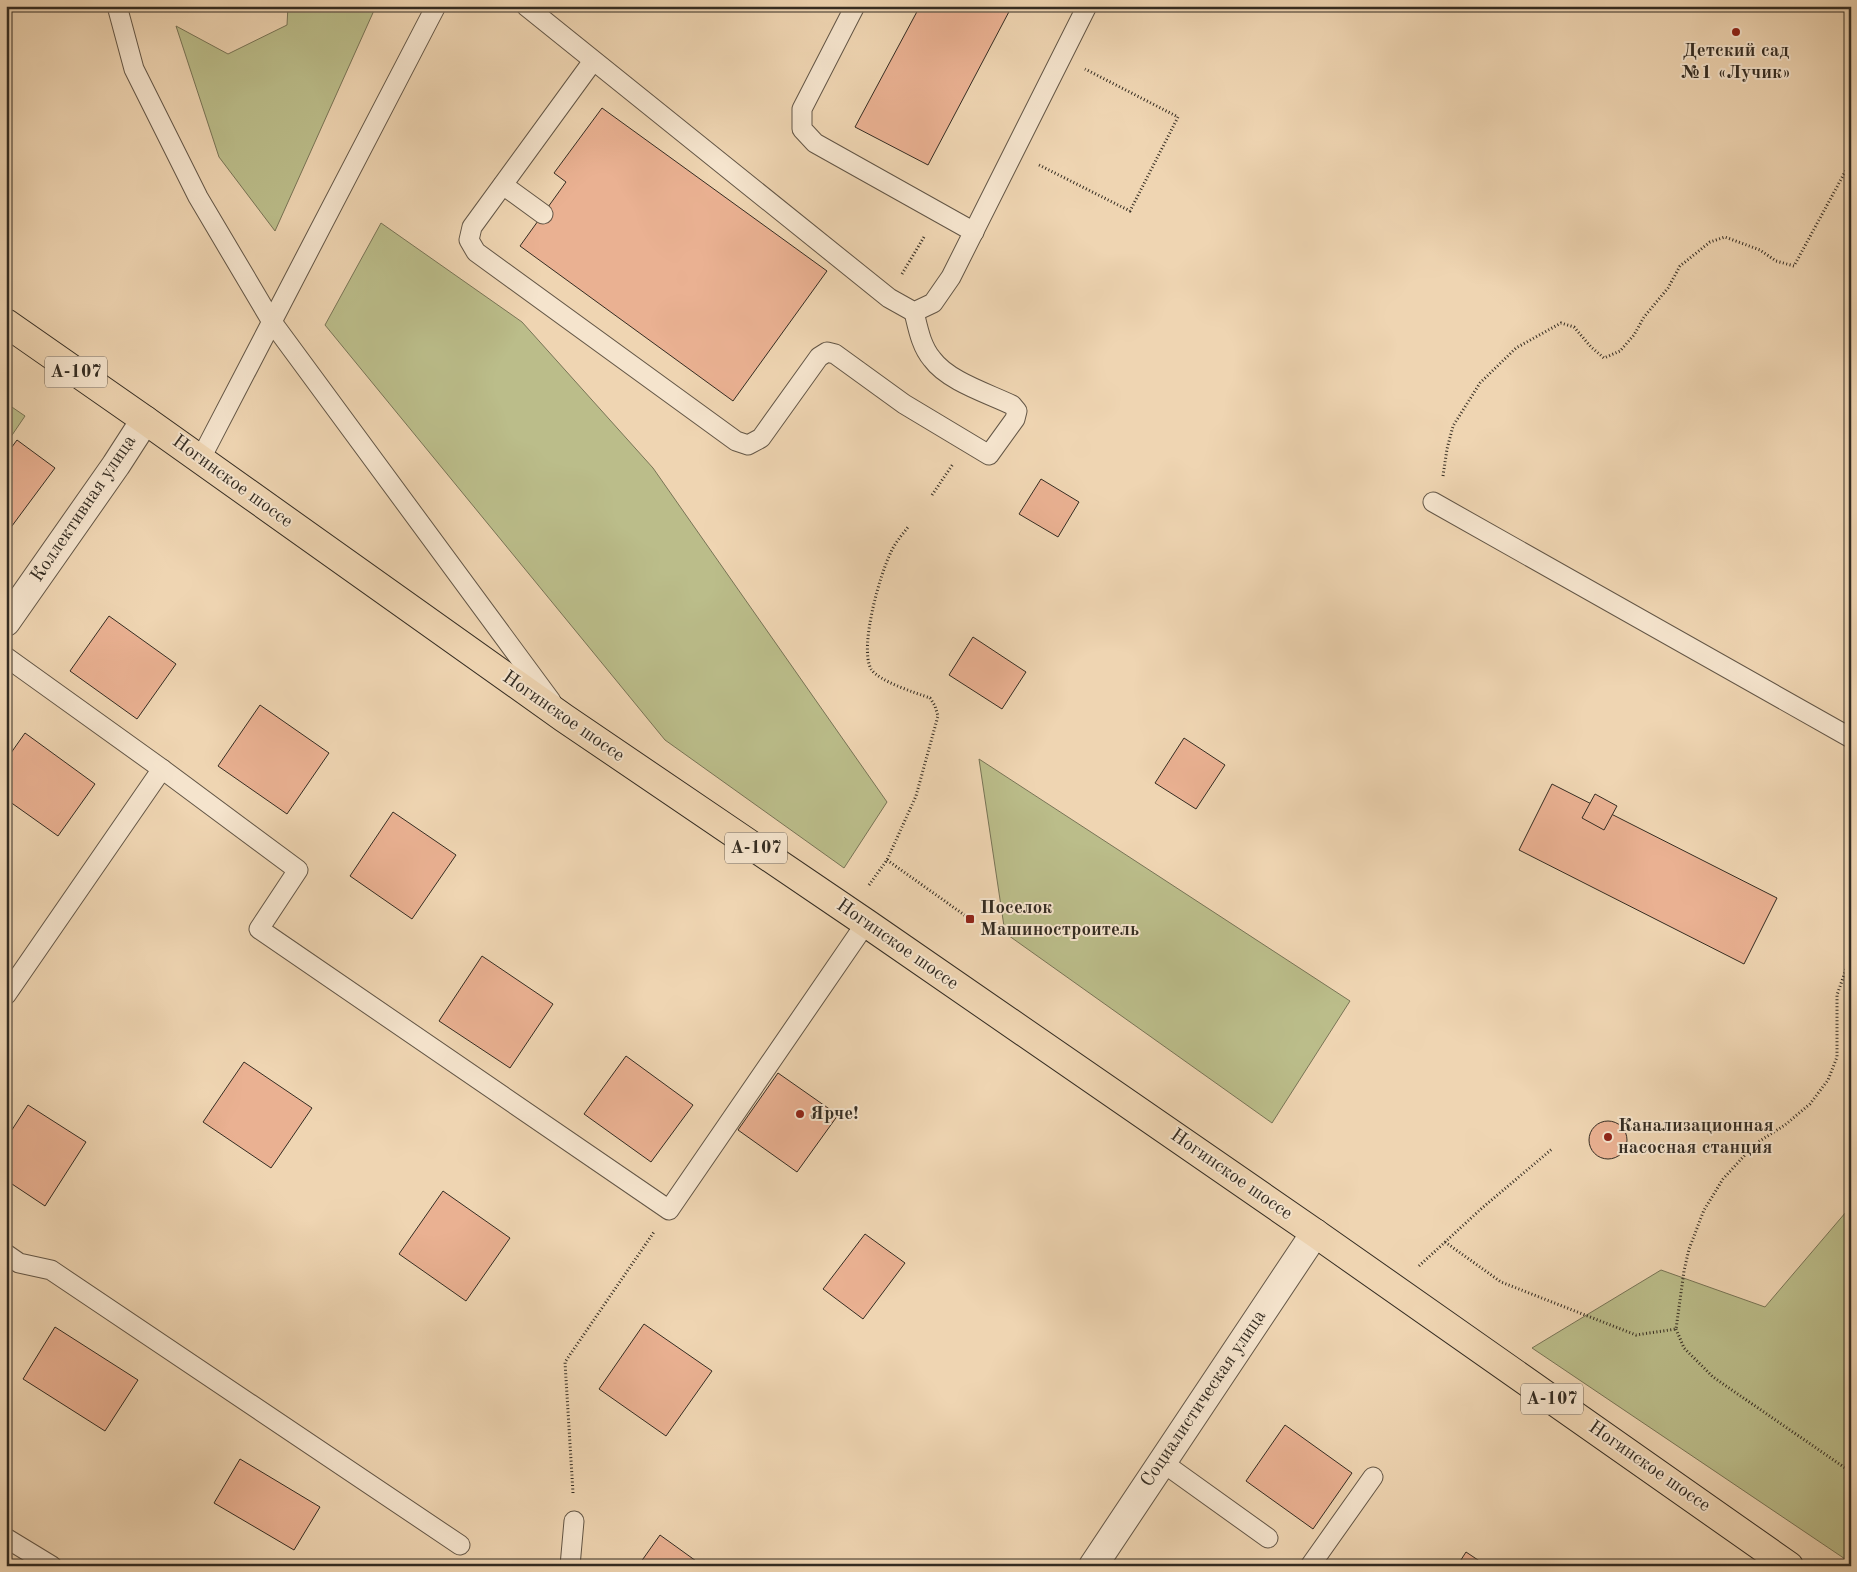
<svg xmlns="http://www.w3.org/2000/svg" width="1857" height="1572" font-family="'Old Standard TT',serif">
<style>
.green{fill:#bbbd8a;stroke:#787456}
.building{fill:#eab192;stroke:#342c22}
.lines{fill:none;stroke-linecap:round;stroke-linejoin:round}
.service-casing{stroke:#635646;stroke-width:21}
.minor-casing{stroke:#635646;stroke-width:30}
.trunk-casing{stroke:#342c22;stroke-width:30}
.path{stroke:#342c22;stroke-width:3;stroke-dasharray:1 2.5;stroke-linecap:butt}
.service{stroke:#f5e4cd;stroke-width:19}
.minor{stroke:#f5e4cd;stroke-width:28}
.trunk{stroke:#efd5b2;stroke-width:28}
.poi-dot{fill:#8f2418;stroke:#f5e4cd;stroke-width:2}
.labels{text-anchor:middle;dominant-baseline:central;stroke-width:4;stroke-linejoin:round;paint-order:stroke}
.shield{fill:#f5e4cd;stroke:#6e6355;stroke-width:1}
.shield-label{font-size:18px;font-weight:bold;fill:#342c22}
.poi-label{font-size:19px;font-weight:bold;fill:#342c22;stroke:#f5e4cd;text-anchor:start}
.street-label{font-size:19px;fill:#342c22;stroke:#f5e4cd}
</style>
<rect width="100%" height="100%" fill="#efd5b2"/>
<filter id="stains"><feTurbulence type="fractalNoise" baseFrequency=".004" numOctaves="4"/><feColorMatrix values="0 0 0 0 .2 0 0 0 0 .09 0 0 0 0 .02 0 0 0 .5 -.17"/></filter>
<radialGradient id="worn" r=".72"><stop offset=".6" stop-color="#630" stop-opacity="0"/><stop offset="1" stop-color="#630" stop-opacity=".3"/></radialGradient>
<!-- green -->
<g class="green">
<polygon points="288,6 376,6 275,231 219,157 176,26 228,54 287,25"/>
<polygon points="381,223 522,322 653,468 887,802 844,868 665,740 325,325"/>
<polygon points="6,403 25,416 6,444"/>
<polygon points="979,759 1350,1001 1272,1123 1005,933"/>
<polygon points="1846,1212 1851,1213 1851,1563 1532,1348 1661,1270 1765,1307"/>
</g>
<!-- building -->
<g class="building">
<polygon points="920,6 1012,6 928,165 855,127"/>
<polygon points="602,108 827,271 733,401 520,246 566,182 554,173"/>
<polygon points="17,440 55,468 6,534 6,480 12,472 6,468 6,455"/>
<polygon points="1041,479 1079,502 1058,537 1019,514"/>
<polygon points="109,616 176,664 137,719 70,671"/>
<polygon points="973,637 1026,672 1002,709 949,675"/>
<polygon points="260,705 329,753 287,814 218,766"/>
<polygon points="25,733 95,784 58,836 6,799 6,760"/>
<polygon points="1184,738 1225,765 1196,809 1155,783"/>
<polygon points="1552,784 1777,898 1744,964 1519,850"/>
<polygon points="1595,794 1617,806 1604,830 1582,818"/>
<polygon points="393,812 456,855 412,919 350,876"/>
<polygon points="482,956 553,1004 510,1068 439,1021"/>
<polygon points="626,1056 693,1105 651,1162 584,1114"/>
<polygon points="244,1062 312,1108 271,1168 203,1122"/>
<polygon points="778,1073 838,1115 797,1172 738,1130"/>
<polygon points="28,1105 86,1142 45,1206 6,1180 6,1139"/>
<circle cx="1608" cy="1140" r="19"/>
<polygon points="443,1191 510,1238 466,1301 399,1254"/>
<polygon points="865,1234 905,1263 863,1319 823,1289"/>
<polygon points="644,1324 712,1371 666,1436 599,1389"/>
<polygon points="55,1327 138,1380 105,1431 23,1379"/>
<polygon points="1285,1425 1352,1473 1313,1529 1246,1481"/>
<polygon points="240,1459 320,1507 294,1550 214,1503"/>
<polygon points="660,1535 703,1566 638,1566"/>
<polygon points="1466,1552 1487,1566 1457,1566"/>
</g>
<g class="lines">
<!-- service casing -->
<g class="service-casing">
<g id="service">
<polyline points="117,6 134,69 198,197 272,322 551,701"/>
<polyline points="526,6 889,298 914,312 933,303 951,277 1087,6"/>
<polyline points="855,6 802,109 802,129 815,143 974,232"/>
<path d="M593 61 472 227 469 240 476 252 736 441 748 445 761 438 819 357 827 352 835 354 904 404 989 455 1015 419 1017 411 1012 405C987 393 948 381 932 359 921 346 918 328 914 312"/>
<polyline points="503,185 543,214"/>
<polyline points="200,460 436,6"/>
<polyline points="1433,502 1851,738"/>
<polyline points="6,657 162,769 298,870 259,929 669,1210 866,923"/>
<polyline points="6,995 162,769"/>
<polyline points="6,1254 19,1263 51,1270 460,1545"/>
<polyline points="1162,1462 1268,1538"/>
<polyline points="6,1538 52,1566"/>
<polyline points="570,1566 574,1521"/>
<polyline points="1310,1566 1373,1477"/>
</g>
</g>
<!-- minor casing -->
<g class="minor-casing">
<g id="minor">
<polyline points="6,622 116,465 145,420"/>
<polyline points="1093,1566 1315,1233"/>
</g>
</g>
<!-- trunk casing -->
<g class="trunk-casing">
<polyline id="trunk" points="6,323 145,420 564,718 866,923 1315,1233 1789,1566"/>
</g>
<!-- path -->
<g class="path">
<polyline points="1039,165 1130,211 1178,117 1085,69"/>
<polyline points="902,274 924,237"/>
<polyline points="1443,476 1447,449 1453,426 1480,383 1516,348 1561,323 1574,327 1591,347 1604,358 1620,351 1634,335 1644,317 1668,288 1680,266 1710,242 1725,237 1760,250 1776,261 1794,266 1851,161"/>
<polyline points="932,495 953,464"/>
<polyline points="887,860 970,919"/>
<path d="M869 885 887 860 916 796 938 716 935 706 930 698C916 693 878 681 871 669 859 647 880 574 891 552 895 543 902 535 908 527"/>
<polyline points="1445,1242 1501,1282 1636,1335 1676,1329 1684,1271 1689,1249 1704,1210 1723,1179 1755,1144 1785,1125 1810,1104 1828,1080 1837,1057 1837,995 1851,955"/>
<polyline points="1419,1266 1482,1208 1552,1149"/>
<polyline points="1676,1329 1684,1348 1713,1377 1851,1472"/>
<polyline points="573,1493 565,1362 654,1232"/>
</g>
<!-- service -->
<use href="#service" class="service"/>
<!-- minor -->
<use href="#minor" class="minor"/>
<!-- trunk -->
<use href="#trunk" class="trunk"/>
</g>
<!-- markers -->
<g class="poi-dot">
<circle cx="1736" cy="32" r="5"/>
<rect x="965" y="914" width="10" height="10" rx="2.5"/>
<circle cx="800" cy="1114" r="5"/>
<circle cx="1608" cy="1137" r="5"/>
</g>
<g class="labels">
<!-- shield labels -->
<g class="shield">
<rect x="45" y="356.5" width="62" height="31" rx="4"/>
<rect x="725" y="832.5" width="62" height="31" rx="4"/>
<rect x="1521" y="1383.5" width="62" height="31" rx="4"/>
</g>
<g class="shield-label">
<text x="76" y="372">А-107</text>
<text x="756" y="848">А-107</text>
<text x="1552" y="1399">А-107</text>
</g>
<!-- poi labels -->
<g class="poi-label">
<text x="1736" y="51" text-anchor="middle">Детский сад<tspan x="1736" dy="22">№1 «Лучик»</tspan></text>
<text x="980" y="908">Поселок<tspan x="980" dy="22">Машиностроитель</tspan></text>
<text x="810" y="1114">Ярче!</text>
<text x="1618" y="1126">Канализационная<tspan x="1618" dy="22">насосная станция</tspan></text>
</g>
<!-- street labels -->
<g class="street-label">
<text transform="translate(232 482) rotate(36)">Ногинское шоссе</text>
<text transform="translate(84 509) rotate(-56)">Коллективная улица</text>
<text transform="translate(563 717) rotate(35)">Ногинское шоссе</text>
<text transform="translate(897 945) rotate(35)">Ногинское шоссе</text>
<text transform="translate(1231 1175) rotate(35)">Ногинское шоссе</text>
<text transform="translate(1204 1399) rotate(-56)">Социалистическая улица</text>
<text transform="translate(1649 1467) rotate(35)">Ногинское шоссе</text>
</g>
</g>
<!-- margin -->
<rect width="1857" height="1572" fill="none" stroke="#efd5b2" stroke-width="25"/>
<rect x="8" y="8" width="1842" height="1557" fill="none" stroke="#342c22" stroke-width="2.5"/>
<rect x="12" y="12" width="1832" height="1547" fill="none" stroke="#342c22"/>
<rect width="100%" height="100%" filter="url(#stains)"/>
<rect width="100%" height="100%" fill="url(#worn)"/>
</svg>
